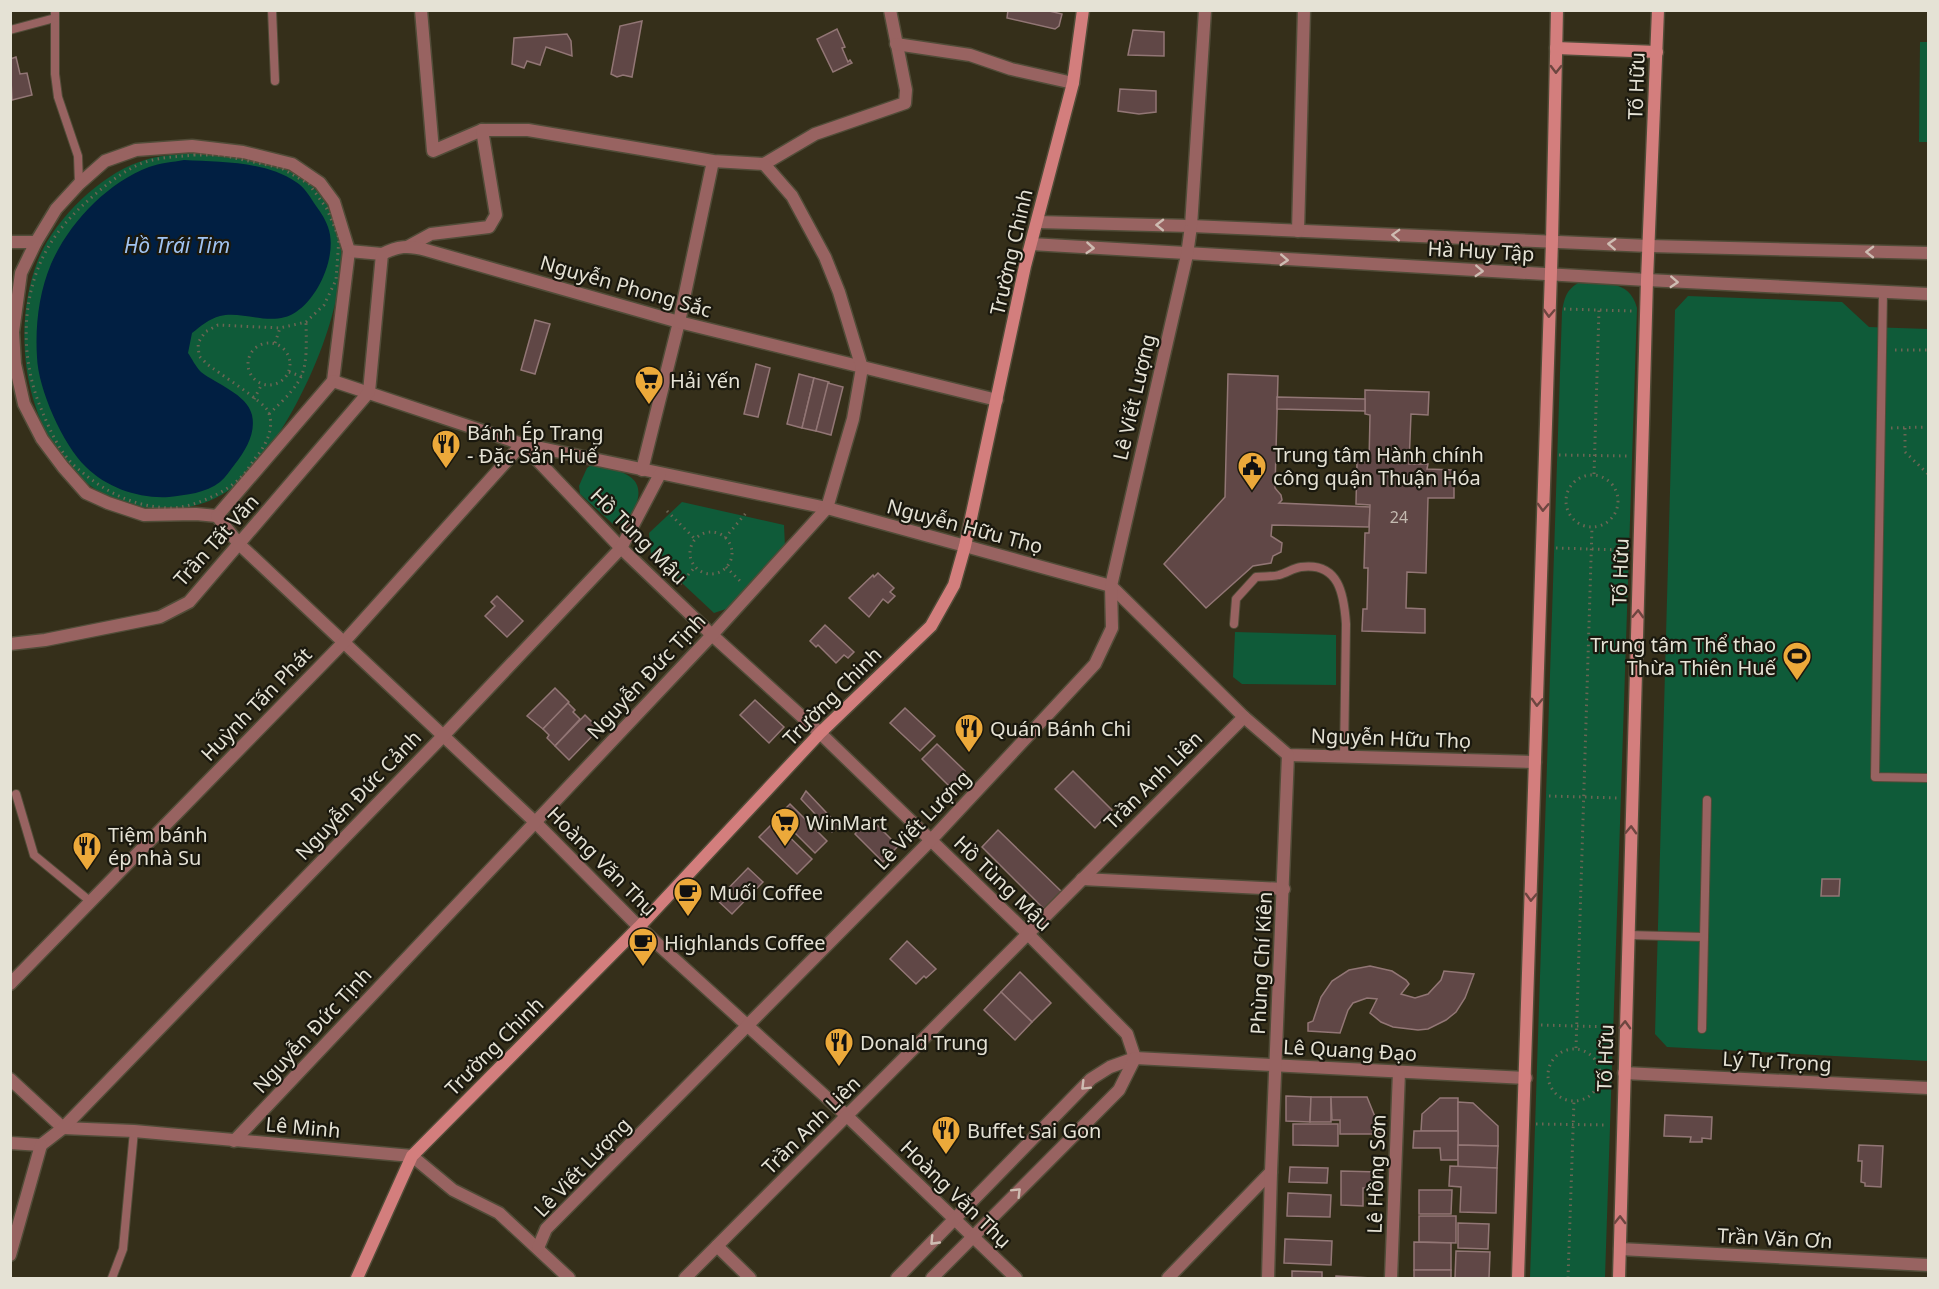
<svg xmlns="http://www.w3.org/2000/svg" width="1939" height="1289" font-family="'Noto Sans',sans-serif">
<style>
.green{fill:#0f5b39}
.water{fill:#011f42}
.building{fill:#604746;stroke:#927675;stroke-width:1.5}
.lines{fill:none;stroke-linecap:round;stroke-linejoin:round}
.lane-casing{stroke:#514c38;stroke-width:10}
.street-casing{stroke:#514c38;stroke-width:15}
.secondary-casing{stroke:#514c38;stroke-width:15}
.path{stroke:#6b6654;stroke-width:3;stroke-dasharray:1.5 4.5;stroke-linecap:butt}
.lane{stroke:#986361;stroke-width:8}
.street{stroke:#986361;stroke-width:12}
.secondary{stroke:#d37e7d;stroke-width:12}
.oneway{stroke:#6d4640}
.oneway2{stroke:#cebcb2}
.labels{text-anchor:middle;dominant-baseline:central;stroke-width:4.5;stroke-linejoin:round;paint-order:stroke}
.number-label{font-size:16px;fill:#c4bbb1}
.street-label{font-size:20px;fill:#e5e2d5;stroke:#1a180e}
.poi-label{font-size:20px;fill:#e5e2d5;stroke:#1a180e;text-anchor:start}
.water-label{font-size:21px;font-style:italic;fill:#a1c4f2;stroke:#1a180e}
</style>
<rect width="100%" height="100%" fill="#352f1a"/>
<!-- green -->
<g class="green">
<polygon points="1920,42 1928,42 1928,142 1919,142"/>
<path d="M187 153C226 154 277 157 309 183 322 195 333 211 338 228 357 297 291 438 238 483 218 501 190 510 164 509 41 508 0 356 38 260 54 220 99 176 139 162 155 156 170 155 187 153Z"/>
<path d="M1578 283C1604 285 1629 278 1637 308L1605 1278H1530L1562 312C1564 299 1566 290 1578 283Z"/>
<polygon points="1688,296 1842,302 1869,327 1928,329 1928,1061 1667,1047 1655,1034 1675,310"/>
<path d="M591 465C599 465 607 467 615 470 647 479 641 498 628 523L613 524 580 494 579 486 582 479 587 468Z"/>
<polygon points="682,502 784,525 785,547 729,608 714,613 651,554 649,533"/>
<polygon points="1235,632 1336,635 1336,685 1242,684 1233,677"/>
</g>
<!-- water -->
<path class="water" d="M184 160C220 162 265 161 296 182 304 187 309 195 314 203 319 210 325 218 328 227 338 254 319 297 296 312 273 328 243 310 220 316 209 319 201 326 192 333L188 353C192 359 196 367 201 372 216 384 247 394 252 415 256 433 246 450 235 464 230 470 226 477 220 482 206 493 186 495 169 497 140 499 107 488 86 467 63 445 38 389 37 357 35 325 39 293 51 264 69 223 107 183 149 167 160 163 173 162 184 160Z"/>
<!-- building -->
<g class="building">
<polygon points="1008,10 1045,10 1062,14 1059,26 1055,29 1007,18"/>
<polygon points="642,21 632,77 623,75 617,77 611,74 620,26"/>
<polygon points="837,29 845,47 842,48 848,62 850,60 852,63 833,72 817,39"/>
<polygon points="1133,30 1164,32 1164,56 1128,55"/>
<polygon points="567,34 571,41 572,56 546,47 540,65 527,61 524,68 512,64 514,38"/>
<polygon points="16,57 20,74 27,73 32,95 12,100 10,59"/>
<polygon points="1120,89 1156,91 1156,112 1139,114 1118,111"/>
<polygon points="535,320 550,324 535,374 521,370"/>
<polygon points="756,364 770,368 758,417 744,414"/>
<polygon points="799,374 814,378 802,428 787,424"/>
<polygon points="1228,374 1278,376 1275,488 1281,495 1282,500 1279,503 1370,507 1369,527 1272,525 1271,536 1282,543 1281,552 1273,556 1271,563 1253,566 1206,608 1164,564 1225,497"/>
<polygon points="814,378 829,382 816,431 802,428"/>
<polygon points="828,383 843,387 831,435 816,431"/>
<polygon points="1365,390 1429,392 1428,415 1411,414 1409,464 1428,464 1427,469 1454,470 1454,498 1428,498 1426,573 1407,572 1406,608 1425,609 1425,633 1362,631 1363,609 1367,609 1368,568 1364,568 1365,533 1369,533 1370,505 1356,504 1357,462 1369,462 1370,415 1365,414"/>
<polygon points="1277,397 1365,399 1365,411 1277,409"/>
<polygon points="878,573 894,588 890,592 895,596 888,603 883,599 869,617 849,598 873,575 874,577"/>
<polygon points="497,596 523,621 507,637 485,616 495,606 491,602"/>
<polygon points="825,625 854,652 848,658 844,655 836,663 818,645 816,647 810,641"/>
<polygon points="555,688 569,702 543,729 527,716"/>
<polygon points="755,700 784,727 769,743 740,715"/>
<polygon points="568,703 575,710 573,712 580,719 555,746 547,738 549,735 543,729"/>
<polygon points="905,708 935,736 920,751 890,723"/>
<polygon points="585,715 599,729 569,760 555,746"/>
<polygon points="937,744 965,771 950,787 922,759"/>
<polygon points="1073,771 1112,810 1095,828 1055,789"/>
<polygon points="806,791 839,826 832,832 801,799"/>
<polygon points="790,804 827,841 815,853 778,816"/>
<polygon points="870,818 898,846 883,862 855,834"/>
<polygon points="774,822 812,859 797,874 759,837"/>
<polygon points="998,830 1062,892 1045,910 982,847"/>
<polygon points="748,868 763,882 732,914 717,900"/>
<polygon points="1822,879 1840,879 1839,896 1821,896"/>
<polygon points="907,941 936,969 926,978 924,976 916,984 890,959"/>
<polygon points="1370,966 1392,971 1406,980 1409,984 1401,994 1415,998 1428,994 1441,980 1444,971 1474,974 1465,998 1456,1012 1446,1020 1428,1029 1418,1030 1393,1027 1381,1022 1370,1013 1377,999 1367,998 1353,1003 1348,1010 1340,1033 1308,1031 1308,1023 1313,1021 1321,997 1332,981 1349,970"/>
<polygon points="1020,972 1051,1003 1032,1022 1001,992"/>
<polygon points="1001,992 1032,1022 1015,1040 984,1010"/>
<polygon points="1286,1096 1311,1097 1310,1122 1286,1121"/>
<polygon points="1311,1097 1331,1097 1331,1122 1310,1122"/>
<polygon points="1331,1097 1367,1097 1382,1134 1340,1134 1340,1120 1332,1120"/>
<polygon points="1440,1098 1458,1098 1458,1131 1421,1131 1422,1114"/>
<polygon points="1458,1102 1473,1103 1498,1126 1498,1146 1458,1145"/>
<polygon points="1665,1115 1712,1117 1711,1139 1702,1138 1702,1142 1690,1142 1691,1137 1664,1136"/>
<polygon points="1293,1124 1338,1124 1338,1146 1293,1145"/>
<polygon points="1414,1131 1458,1131 1458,1160 1441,1160 1440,1148 1413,1148"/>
<polygon points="1458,1145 1498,1146 1497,1168 1458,1167"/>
<polygon points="1859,1145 1883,1146 1881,1187 1865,1186 1865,1183 1861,1182 1862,1161 1858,1161"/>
<polygon points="1450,1166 1497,1168 1496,1213 1460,1212 1461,1187 1449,1186"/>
<polygon points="1290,1167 1328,1168 1327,1183 1289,1182"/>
<polygon points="1341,1171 1379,1172 1379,1188 1363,1188 1363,1206 1341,1205"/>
<polygon points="1419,1190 1452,1190 1451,1214 1419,1214"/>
<polygon points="1288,1193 1331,1195 1330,1217 1287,1216"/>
<polygon points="1419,1216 1456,1216 1456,1243 1419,1242"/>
<polygon points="1458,1223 1489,1224 1488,1249 1458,1248"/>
<polygon points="1285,1239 1332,1241 1331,1265 1284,1263"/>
<polygon points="1414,1242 1451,1243 1451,1270 1414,1270"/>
<polygon points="1456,1251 1490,1252 1489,1278 1455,1278"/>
<rect x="1414" y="1270" width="37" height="8"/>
<polygon points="1292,1271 1322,1272 1322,1278 1292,1278"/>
<polygon points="1336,1276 1372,1278 1336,1278"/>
</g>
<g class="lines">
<!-- lane casing -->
<g class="lane-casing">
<g id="lane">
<polyline points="55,10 55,74 58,97 78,156 79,184"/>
<polyline points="272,10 275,81"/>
<polyline points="10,30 55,18"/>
<polyline points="1883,292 1875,777 1928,778"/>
<path d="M1234 624 1236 599 1256 577C1264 576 1272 577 1279 575 1287 573 1293 568 1301 567 1339 562 1344 594 1346 624L1344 757"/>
<polyline points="16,794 34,855 91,902"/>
<polyline points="1628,935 1704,937"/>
<polyline points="1702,1029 1707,800"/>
<polyline points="112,1278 123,1249 134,1131"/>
</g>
</g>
<!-- street casing -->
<g class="street-casing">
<g id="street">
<polyline points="421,10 433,151 482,130 528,130 713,161 764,164 815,134 905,103 906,90 890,10"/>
<polyline points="896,44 970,55 1011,69 1073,83"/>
<polygon points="192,146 243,152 292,164 320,183 334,202 349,251 333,381 217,516 196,514 144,515 108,503 86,493 63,467 42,439 24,404 15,364 13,332 21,273 36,242 56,209 79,184 105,161 136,150"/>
<polyline points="1037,222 1191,226 1649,246 1928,253"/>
<polyline points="1298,231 1304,10"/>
<polyline points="10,242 36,242"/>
<polyline points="1031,244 1647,280 1928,294"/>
<polyline points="409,246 431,234 489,227 496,215 482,130"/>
<polyline points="349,251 382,254"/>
<polyline points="333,381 522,444 827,508 1111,586 1244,717 1288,755 1535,762"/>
<polyline points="642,470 679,322 713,161"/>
<polyline points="217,516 239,544 535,822 639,927 847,1116 1016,1278"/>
<path d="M10 644 45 640 160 617 189 602 369 392 382 254C398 246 408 245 426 250L679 322 997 400"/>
<polyline points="1082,879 1284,889"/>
<polyline points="10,984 343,643 522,444 621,548 712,635 820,733 1028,934 1127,1034 1135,1058"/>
<polyline points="1624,1073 1928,1088"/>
<polyline points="10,1079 63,1128 134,1131 412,1156 453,1190 499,1213 569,1278"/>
<polyline points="234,1141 712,635 827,508 853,419 862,368 839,292 825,257 792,196 764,164"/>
<polyline points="10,1143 41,1145 63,1128 444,735 621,548 660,474"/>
<polyline points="717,1246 750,1278"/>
<polyline points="538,1248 546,1229 931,840 1095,664 1112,628 1111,586 1187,255 1191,226 1205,10"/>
<polyline points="1620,1249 1928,1265"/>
<polyline points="10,1255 41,1145"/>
<polyline points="685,1278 1244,717"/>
<polyline points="897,1278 1091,1079 1110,1067 1135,1058 1526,1078"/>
<polyline points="932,1278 1119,1090 1135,1058"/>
<polyline points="1168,1278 1271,1172"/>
<polyline points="1268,1278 1271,1172 1288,755"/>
<polyline points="1391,1278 1399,1072"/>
</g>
</g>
<!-- secondary casing -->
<g class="secondary-casing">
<g id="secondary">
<polyline points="1556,48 1657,52"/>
<polyline points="357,1278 412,1156 639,927 820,733 931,626 954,585 965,546 1025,266 1073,83 1083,10"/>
<polyline points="1518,1278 1552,241 1557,10"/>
<polyline points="1619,1278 1647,280 1658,10"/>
</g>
</g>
<!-- path -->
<g class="path">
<path d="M194 155H221L281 168 309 184 327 209 339 238 336 280 324 305 306 322 280 328 218 325 205 332 198 343 199 356 207 364C217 372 264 402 268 411 275 427 267 443 257 456 251 463 247 472 240 478 226 493 191 508 171 508 133 507 105 492 77 468 60 454 50 430 42 411 19 358 20 290 52 241 63 224 77 210 92 197 107 184 122 172 140 164 157 157 176 157 194 155Z"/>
<polyline points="1564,309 1632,311"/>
<circle cx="269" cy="364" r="21"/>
<polyline points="275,343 280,328"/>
<polyline points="1895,350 1928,350"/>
<polyline points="289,372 303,377"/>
<polyline points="254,399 262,384"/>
<path d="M269 414C307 378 307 374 306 322"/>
<polyline points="1891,428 1928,427"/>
<polyline points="1905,428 1905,452 1928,474"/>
<polyline points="1559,455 1628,456"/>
<polyline points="1594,474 1599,310"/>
<circle cx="1592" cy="501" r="26"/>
<polyline points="667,511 695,539"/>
<circle cx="711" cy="553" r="21"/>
<polyline points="725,538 746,513"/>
<polyline points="1556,548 1624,550"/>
<polyline points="726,567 742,583"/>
<polyline points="680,584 695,567"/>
<polyline points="1549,796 1618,798"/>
<polyline points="1541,1025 1611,1027"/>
<polyline points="1576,1048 1592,527"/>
<circle cx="1574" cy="1075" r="26"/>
<polyline points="1536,1124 1607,1125"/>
<polyline points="1568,1278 1574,1101"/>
</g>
<!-- lane -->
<use href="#lane" class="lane"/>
<!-- street -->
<use href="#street" class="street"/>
<!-- secondary -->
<use href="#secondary" class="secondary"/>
</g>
<!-- one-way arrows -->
<defs><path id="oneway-chevron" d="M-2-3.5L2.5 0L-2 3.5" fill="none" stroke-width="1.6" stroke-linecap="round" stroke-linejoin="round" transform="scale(1.5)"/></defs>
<g class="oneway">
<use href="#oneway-chevron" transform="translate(1556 69) rotate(91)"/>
<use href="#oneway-chevron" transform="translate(1549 313) rotate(92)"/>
<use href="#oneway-chevron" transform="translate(1543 507) rotate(92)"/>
<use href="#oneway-chevron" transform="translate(1638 614) rotate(-88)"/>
<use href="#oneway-chevron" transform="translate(1537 702) rotate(92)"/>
<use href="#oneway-chevron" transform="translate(1631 830) rotate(-88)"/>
<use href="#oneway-chevron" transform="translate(1531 897) rotate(92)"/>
<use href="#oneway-chevron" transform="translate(1625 1025) rotate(-88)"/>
<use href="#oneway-chevron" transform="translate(1620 1220) rotate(-89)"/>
</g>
<g class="oneway2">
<use href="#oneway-chevron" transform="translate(1160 225) rotate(-179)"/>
<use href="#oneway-chevron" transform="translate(1396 235) rotate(-178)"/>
<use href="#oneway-chevron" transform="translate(1612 244) rotate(-177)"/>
<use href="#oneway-chevron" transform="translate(1090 248) rotate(4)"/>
<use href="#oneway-chevron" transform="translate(1870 252) rotate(-179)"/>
<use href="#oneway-chevron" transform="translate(1284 260) rotate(3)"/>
<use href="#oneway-chevron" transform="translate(1479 271) rotate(3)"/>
<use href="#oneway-chevron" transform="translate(1674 282) rotate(3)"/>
<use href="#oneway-chevron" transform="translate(1085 1086) rotate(135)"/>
<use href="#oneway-chevron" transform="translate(1017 1192) rotate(-45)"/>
<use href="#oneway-chevron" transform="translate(934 1241) rotate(134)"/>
</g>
<!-- icons -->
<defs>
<g id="supermarket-pin" transform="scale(1.5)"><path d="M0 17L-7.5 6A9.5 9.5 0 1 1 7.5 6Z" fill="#eca93a" stroke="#1a180e"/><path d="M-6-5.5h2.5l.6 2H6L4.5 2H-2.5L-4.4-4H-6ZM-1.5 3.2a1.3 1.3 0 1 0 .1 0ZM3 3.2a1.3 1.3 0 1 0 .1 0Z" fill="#111"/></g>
<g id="restaurant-pin" transform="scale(1.5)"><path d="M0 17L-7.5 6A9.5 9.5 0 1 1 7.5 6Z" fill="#eca93a" stroke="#1a180e"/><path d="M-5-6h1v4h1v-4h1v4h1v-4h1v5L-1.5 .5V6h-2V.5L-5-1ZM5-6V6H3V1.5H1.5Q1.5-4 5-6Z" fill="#111"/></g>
<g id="civic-pin" transform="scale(1.5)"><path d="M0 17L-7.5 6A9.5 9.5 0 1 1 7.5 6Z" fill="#eca93a" stroke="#1a180e"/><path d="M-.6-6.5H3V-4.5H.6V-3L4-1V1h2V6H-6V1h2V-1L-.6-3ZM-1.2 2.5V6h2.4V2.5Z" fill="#111"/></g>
<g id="stadium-pin" transform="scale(1.5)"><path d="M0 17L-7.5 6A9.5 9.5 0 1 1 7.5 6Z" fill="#eca93a" stroke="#1a180e"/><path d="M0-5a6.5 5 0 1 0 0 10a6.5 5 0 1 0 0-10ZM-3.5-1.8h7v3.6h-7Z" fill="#111"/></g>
<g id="cafe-pin" transform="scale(1.5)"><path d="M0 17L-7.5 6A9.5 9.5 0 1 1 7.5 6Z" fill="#eca93a" stroke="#1a180e"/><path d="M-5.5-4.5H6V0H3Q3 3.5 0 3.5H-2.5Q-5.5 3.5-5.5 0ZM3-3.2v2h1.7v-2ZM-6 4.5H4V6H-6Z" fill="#111"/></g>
</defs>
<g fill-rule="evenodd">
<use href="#supermarket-pin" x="649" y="380"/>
<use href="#restaurant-pin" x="446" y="444"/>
<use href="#civic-pin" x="1252" y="466"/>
<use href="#stadium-pin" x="1797" y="656"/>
<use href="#restaurant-pin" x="969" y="728"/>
<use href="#supermarket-pin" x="785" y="822"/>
<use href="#restaurant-pin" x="87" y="846"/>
<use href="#cafe-pin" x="688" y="892"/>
<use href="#cafe-pin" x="643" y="942"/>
<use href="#restaurant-pin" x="839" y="1042"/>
<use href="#restaurant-pin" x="946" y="1130"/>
</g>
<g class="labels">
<!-- number labels -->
<g class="number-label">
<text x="1399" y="517">24</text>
</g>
<!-- street labels -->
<g class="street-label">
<text transform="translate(1636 86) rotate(-88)">Tố Hữu</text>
<text transform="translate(1481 251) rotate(3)">Hà Huy Tập</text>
<text transform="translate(1011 252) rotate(-77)">Trường Chinh</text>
<text transform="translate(626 286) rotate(16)">Nguyễn Phong Sắc</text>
<text transform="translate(1134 397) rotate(-77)">Lê Viết Lượng</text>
<text transform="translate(965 526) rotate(15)">Nguyễn Hữu Thọ</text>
<text transform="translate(639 536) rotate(45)">Hồ Tùng Mậu</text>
<text transform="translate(216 540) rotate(-48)">Trần Tất Văn</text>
<text transform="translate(1620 572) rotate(-88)">Tố Hữu</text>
<text transform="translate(646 676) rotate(-47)">Nguyễn Đức Tịnh</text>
<text transform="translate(832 696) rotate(-45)">Trường Chinh</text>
<text transform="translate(256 704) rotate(-46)">Huỳnh Tấn Phát</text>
<text transform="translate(1391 738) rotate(2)">Nguyễn Hữu Thọ</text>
<text transform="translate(1153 780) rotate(-45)">Trần Anh Liên</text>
<text transform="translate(358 795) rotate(-46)">Nguyễn Đức Cảnh</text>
<text transform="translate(922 820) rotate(-46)">Lê Viết Lượng</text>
<text transform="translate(602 861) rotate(45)">Hoàng Văn Thụ</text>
<text transform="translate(1003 883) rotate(44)">Hồ Tùng Mậu</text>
<text transform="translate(1261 963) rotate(-87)">Phùng Chí Kiên</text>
<text transform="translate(312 1030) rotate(-47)">Nguyễn Đức Tịnh</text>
<text transform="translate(494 1046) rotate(-45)">Trường Chinh</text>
<text transform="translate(1350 1050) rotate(3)">Lê Quang Đạo</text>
<text transform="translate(1605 1058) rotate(-88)">Tố Hữu</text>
<text transform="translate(1777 1061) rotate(3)">Lý Tự Trọng</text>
<text transform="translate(811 1125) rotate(-45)">Trần Anh Liên</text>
<text transform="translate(303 1127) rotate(5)">Lê Minh</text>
<text transform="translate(582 1167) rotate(-46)">Lê Viết Lượng</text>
<text transform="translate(1376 1174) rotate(-88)">Lê Hồng Sơn</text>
<text transform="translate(956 1194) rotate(44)">Hoàng Văn Thụ</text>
<text transform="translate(1775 1238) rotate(3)">Trần Văn Ơn</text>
</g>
<!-- poi labels -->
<g class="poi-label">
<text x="670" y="380">Hải Yến</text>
<text x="467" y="432">Bánh Ép Trang<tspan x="467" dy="23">- Đặc Sản Huế</tspan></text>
<text x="1273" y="454">Trung tâm Hành chính<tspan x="1273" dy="23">công quận Thuận Hóa</tspan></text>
<text x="1776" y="644" text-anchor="end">Trung tâm Thể thao<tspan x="1776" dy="23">Thừa Thiên Huế</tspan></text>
<text x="990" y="728">Quán Bánh Chi</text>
<text x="806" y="822">WinMart</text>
<text x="108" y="834">Tiệm bánh<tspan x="108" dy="23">ép nhà Su</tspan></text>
<text x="709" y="892">Muối Coffee</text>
<text x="664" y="942">Highlands Coffee</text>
<text x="860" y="1042">Donald Trung</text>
<text x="967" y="1130">Buffet Sai Gon</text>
</g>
<!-- water labels -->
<g class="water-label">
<text x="177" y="245">Hồ Trái Tim</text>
</g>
</g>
<!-- border -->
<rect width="1939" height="1289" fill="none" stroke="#e5e2d5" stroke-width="24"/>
</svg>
